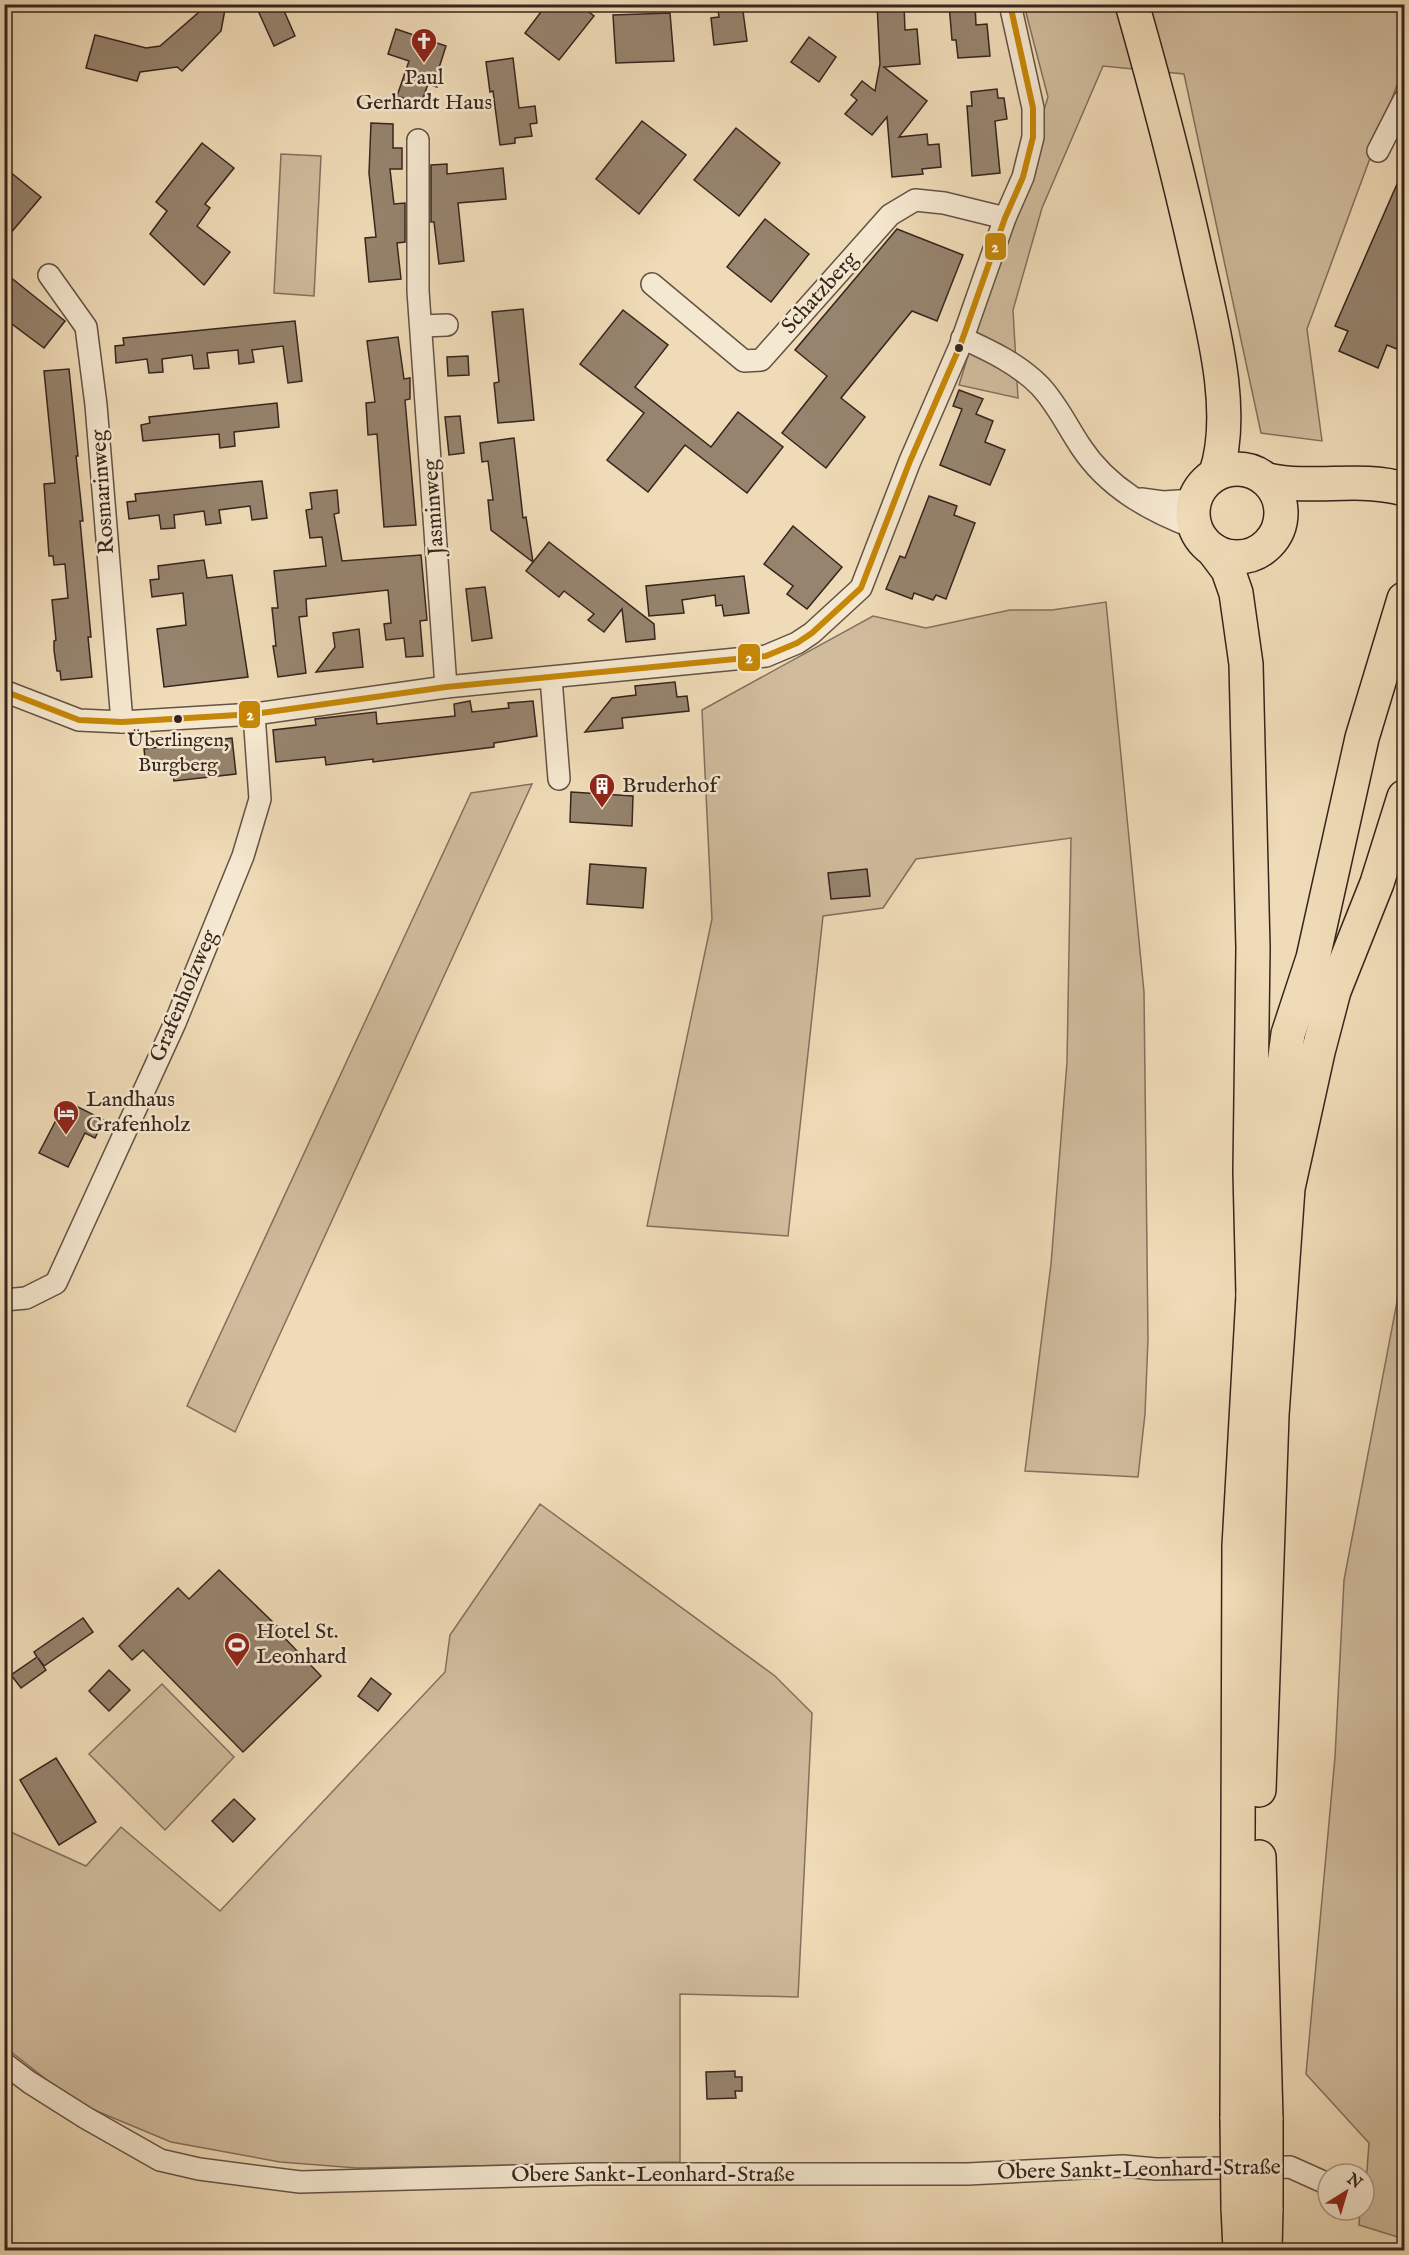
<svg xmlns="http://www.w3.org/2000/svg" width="1409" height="2255" font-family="'IM FELL English',serif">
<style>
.green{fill:#d0bc9d;stroke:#83705e;stroke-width:1.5}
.building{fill:#96846e;stroke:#36251e;stroke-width:1.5}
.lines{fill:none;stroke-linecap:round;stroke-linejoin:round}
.street-casing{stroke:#645244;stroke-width:24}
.primary-casing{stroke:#36251e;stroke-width:36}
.highway-casing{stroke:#36251e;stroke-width:36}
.street{stroke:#f5e8d0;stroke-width:21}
.primary{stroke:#efdbb7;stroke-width:33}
.highway{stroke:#efdbb7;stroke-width:33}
.primary-bridge-casing{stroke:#36251e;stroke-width:36;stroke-linecap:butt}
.primary-bridge{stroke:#efdbb7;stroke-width:33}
.bus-1-casing{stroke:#f5e8d0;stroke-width:10}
.bus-1{stroke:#c68708;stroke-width:6}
.bus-dot{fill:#36251e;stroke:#f5e8d0;stroke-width:2}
.labels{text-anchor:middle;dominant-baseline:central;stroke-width:5;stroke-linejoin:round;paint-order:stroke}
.bus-label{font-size:20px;fill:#36251e;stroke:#f5e8d0}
.poi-label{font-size:22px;fill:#36251e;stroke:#f5e8d0;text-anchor:start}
.street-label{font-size:22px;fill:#36251e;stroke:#f5e8d0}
.line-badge{stroke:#f5e8d0;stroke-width:2}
.badge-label{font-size:16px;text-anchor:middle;font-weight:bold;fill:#fff}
</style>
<rect width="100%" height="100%" fill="#efdbb7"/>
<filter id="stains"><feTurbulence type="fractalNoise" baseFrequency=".00333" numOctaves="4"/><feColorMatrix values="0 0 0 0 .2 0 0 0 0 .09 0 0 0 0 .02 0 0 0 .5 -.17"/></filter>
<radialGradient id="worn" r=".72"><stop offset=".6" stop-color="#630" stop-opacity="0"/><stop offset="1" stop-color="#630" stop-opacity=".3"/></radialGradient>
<!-- green -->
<g class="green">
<polygon points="1024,5 1404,5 1404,66 1307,329 1322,441 1261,433 1184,74 1103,66 1042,208 1013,310 1018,398 959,385 1048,97"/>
<polygon points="281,154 321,156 314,296 274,293"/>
<polygon points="1106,602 1144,992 1148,1339 1145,1414 1138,1477 1025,1471 1051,1264 1067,1062 1071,838 916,859 883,908 823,916 788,1236 647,1226 712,919 702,710 873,616 926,628 1010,610 1052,610"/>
<polygon points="532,784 235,1432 187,1406 471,793"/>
<polygon points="1404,1265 1404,2239 1359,2225 1360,2210 1364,2210 1369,2143 1306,2074 1335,1757 1344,1580"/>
<polygon points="540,1504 775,1676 812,1713 798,1997 680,1994 680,2162 357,2168 280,2162 171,2142 75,2102 5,2047 4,1829 86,1866 121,1827 220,1911 445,1672 450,1635"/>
<polygon points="162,1684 234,1757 165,1830 89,1754"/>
</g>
<!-- building -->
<g class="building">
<polygon points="201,4 226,4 221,31 182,71 177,67 140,72 137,81 86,68 95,35 146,48 160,46 199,12"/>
<polygon points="255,4 281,4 295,36 274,46"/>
<polygon points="547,4 578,4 594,16 559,60 525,33"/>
<polygon points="717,4 742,4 747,41 714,45 711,18 719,17"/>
<polygon points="877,4 904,4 905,30 917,29 920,64 884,67 927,101 899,137 927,134 928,145 939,144 941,167 922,169 923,174 892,177 887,117 872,135 845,114 857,100 851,95 862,81 875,91 880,64"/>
<polygon points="949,4 975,4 976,25 987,24 990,56 958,58 956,40 952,40"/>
<polygon points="670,13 674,61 616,63 613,15"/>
<polygon points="396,29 446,46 438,71 442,72 437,87 428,84 421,104 397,96 409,61 388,54"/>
<polygon points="809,37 836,57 819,82 791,62"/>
<polygon points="513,58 519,108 535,106 537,123 530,124 532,136 515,138 515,143 500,145 493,91 490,92 486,62"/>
<polygon points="997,89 998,98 1004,98 1007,119 995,121 1000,173 972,176 967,106 972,106 971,92"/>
<polygon points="642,121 686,155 639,214 596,179"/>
<polygon points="371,123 393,124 393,148 402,148 402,169 390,169 394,204 405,203 405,242 397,243 401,279 369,282 365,238 376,237 369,173"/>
<polygon points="736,128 780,163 739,216 694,180"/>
<polygon points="202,143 234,168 205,204 210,208 197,226 230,252 204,285 150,234 167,211 156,202"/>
<polygon points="447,164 447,174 503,168 506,199 458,203 464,261 439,264 434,222 431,222 431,165"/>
<polygon points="4,167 41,197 4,241"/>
<polygon points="1404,168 1404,352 1387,345 1378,368 1339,351 1348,331 1335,326"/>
<polygon points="765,219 809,254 771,302 727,267"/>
<polygon points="897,229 963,255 937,321 912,311 841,398 865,417 826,468 782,433 827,376 795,350"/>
<polygon points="4,272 65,321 44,348 4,318"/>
<polygon points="523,309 534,420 498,423 494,383 499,382 492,312"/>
<polygon points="623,310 668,345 635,387 711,447 738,412 783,447 747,493 685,445 648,492 607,460 644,413 580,364"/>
<polygon points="295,321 302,381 288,383 283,346 252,350 254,362 239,364 238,350 207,353 209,368 194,369 192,355 162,359 163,372 149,373 147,359 116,363 115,346 124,345 123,338"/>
<polygon points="398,337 404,379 410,378 410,399 405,400 416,525 384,527 377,434 368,435 366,403 375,402 367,341"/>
<polygon points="468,356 469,375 448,376 447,357"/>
<polygon points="69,369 78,456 76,456 83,521 80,521 91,637 88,637 92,677 61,680 60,671 57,671 54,650 54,641 56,640 52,600 68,598 65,564 54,565 53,556 49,556 44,484 55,483 44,371"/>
<polygon points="959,390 983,399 976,414 993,421 985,442 1005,450 990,485 940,465 962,409 953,406"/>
<polygon points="277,403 279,427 234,432 235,446 220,448 219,434 143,441 141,425 150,423 149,417"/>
<polygon points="460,416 464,453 449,455 445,417"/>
<polygon points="514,438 523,518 526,517 533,562 491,530 488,500 493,500 488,461 482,462 480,443"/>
<polygon points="262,481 267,518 252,520 250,506 219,510 221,523 206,525 204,511 174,515 175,528 161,529 159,515 129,519 127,502 136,501 135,494"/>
<polygon points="337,490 339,513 334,514 342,561 421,555 427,620 420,621 423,656 406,657 404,638 386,640 384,624 391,623 388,590 306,599 307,616 299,617 306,673 278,677 273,646 276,646 272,608 278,608 274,571 326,566 322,537 310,538 306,510 312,509 310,493"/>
<polygon points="929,496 957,506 954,515 975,523 946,599 936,595 933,600 914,593 912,599 886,589 900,556 905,558"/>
<polygon points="793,526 842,567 807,609 787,594 793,586 764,564"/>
<polygon points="549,542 654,624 655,639 626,642 622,609 604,632 588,620 594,614 564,591 559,597 526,571"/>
<polygon points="204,560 207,578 232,575 248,677 164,687 157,629 186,625 183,593 152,597 150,580 159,579 158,566"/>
<polygon points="744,576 749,613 724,616 722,605 716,606 715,595 682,600 684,613 649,616 646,586"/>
<polygon points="485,587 492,638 472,641 466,589"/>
<polygon points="359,629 363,667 316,672 335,647 333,633"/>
<polygon points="675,682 677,697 687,696 689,711 622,718 623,728 585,732 612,698 636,695 635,686"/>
<polygon points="470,701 472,712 509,708 508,703 533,701 537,736 494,743 494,747 373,762 373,759 326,765 325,757 276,762 273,730 316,725 315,719 376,712 377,724 455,716 454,704"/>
<polygon points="232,738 236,774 174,781 171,763 146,766 144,749"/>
<polygon points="571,792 633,796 632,826 570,822"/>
<polygon points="590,864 646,868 643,908 587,904"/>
<polygon points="867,869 870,896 831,899 828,873"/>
<polygon points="66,1101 104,1120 95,1138 85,1133 68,1167 39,1153"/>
<polygon points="219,1570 279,1628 277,1630 321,1676 243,1752 143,1650 132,1660 119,1646 178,1588 189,1599"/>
<polygon points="83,1618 93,1632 44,1666 38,1658 46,1670 21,1688 11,1675 37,1657 34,1652"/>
<polygon points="109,1670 130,1690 109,1711 89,1691"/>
<polygon points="371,1678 391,1694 378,1711 358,1696"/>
<polygon points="56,1758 96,1822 59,1845 20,1780"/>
<polygon points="234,1799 255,1819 233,1842 212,1821"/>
<polygon points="735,2071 735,2077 742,2077 742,2091 735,2091 736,2098 707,2099 706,2072"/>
</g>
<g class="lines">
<!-- street casing -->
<g class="street-casing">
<g id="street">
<polyline points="418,140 418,291 446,687"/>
<polyline points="1378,151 1404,100"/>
<polyline points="49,275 86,327 96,405 122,722"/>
<polyline points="652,284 744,361 761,360 890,215 915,200 944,203 1005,218"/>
<polyline points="422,326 447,325"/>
<path d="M962 338C991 351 1018 364 1040 386 1057 404 1067 426 1081 447 1108 488 1150 511 1195 528"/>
<polyline points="1141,499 1163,502 1194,500"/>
<polyline points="551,678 559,779"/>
<polyline points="4,691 79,720 122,722 254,714 446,687 766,656 797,643 812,633 861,588 910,461 960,346 1005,218 1023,177 1033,137 1033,108 1010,4"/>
<polyline points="4,1300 26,1298 56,1283 175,1023 243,856 260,799 254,714"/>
<polyline points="4,2063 29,2082 86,2118 160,2160 199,2169 300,2182 591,2174 968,2174 1123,2166 1156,2169 1290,2167 1328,2184"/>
</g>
</g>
<!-- primary casing -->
<g class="primary-casing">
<g id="primary">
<path d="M1132 4C1156 88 1178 172 1197 257 1211 321 1237 410 1216 473"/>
<circle cx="1237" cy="513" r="44"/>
<path d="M1268 480C1313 490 1360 476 1404 489"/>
<polyline points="1213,550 1228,570 1236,593 1246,664 1253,948 1250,1172 1253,1295 1239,1546 1237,2119"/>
<polyline points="1259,1790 1272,1415 1288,1188 1318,1052 1334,991 1377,883 1404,797"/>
<polyline points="1259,1857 1266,2120"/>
<polyline points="1238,2207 1240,2250"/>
<polyline points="1265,2250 1266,2208"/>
</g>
</g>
<!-- highway casing -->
<g class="highway-casing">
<polyline id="highway" points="1253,1295 1288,1034 1313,958 1362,738 1404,599"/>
</g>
<!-- street -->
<use href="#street" class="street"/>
<!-- primary -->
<use href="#primary" class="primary"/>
<!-- highway -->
<use href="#highway" class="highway"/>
<!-- primary-bridge casing -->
<g class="primary-bridge-casing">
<g id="primary-bridge">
<polyline points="1237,2119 1238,2207"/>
<polyline points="1266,2120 1266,2208"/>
</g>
</g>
<!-- primary-bridge -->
<use href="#primary-bridge" class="primary-bridge"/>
<!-- bus-1 casing -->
<g class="bus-1-casing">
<polyline id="bus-1" points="4,691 79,720 122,722 254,714 446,687 766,656 797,643 812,633 861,588 910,461 960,346 1005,218 1023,177 1033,137 1033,108 1010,4"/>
</g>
<!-- bus-1 -->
<use href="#bus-1" class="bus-1"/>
</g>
<!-- icons -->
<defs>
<g id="church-pin" transform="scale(1.35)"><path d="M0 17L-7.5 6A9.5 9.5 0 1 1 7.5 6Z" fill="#8f2418" stroke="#f5e8d0"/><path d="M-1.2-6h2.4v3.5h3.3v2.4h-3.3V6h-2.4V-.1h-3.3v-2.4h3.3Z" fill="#fff"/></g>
<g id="building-pin" transform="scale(1.35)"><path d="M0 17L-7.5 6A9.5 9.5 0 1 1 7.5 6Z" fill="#8f2418" stroke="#f5e8d0"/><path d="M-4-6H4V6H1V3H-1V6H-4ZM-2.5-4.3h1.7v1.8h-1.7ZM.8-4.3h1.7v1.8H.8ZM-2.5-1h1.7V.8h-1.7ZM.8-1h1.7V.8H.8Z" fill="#fff"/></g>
<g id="hotel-pin" transform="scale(1.35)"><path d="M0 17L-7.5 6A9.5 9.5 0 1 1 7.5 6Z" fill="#8f2418" stroke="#f5e8d0"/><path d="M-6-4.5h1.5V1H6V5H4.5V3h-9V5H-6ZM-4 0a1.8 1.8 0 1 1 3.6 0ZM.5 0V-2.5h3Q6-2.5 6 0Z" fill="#fff"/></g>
<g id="stadium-pin" transform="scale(1.35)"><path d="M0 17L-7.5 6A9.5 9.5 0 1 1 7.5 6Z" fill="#8f2418" stroke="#f5e8d0"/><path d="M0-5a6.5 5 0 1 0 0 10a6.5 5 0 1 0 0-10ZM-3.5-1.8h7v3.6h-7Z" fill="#fff"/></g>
</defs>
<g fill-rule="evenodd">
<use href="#church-pin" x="424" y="41"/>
<use href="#building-pin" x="602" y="786"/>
<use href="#hotel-pin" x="66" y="1113"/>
<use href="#stadium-pin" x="237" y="1645"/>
</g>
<!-- markers -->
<g class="bus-dot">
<circle cx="959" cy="348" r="5"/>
<circle cx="178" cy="719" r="5"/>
</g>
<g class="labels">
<!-- bus labels -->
<g class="bus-label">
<text x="178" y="740">Überlingen,<tspan x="178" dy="25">Burgberg</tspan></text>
</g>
<!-- poi labels -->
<g class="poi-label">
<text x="424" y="78" text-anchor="middle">Paul<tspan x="424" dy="25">Gerhardt Haus</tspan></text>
<text x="622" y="786">Bruderhof</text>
<text x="86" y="1100">Landhaus<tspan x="86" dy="25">Grafenholz</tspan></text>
<text x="256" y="1632">Hotel St.<tspan x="256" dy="25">Leonhard</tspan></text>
</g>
<!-- street labels -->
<g class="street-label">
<text transform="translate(820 293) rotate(-48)">Schatzberg</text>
<text transform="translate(103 492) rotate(-94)">Rosmarinweg</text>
<text transform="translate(434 507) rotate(-94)">Jasminweg</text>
<text transform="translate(184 996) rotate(-67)">Grafenholzweg</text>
<text transform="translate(1139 2170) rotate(-1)">Obere Sankt-Leonhard-Straße</text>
<text x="653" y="2175">Obere Sankt-Leonhard-Straße</text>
</g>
</g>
<g class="line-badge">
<rect x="984" y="232" width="23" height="29" rx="6" fill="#c68708"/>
<rect x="737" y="643" width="24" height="29" rx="6" fill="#c68708"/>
<rect x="238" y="700" width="23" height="29" rx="6" fill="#c68708"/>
</g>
<g class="badge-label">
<text x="995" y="252">2</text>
<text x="749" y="663">2</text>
<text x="250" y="720">2</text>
</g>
<!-- margin -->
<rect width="1409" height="2255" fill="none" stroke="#efdbb7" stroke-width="24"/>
<rect x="6" y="6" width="1397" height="2243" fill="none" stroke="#36251e" stroke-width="3"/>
<rect x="12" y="12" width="1385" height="2231" fill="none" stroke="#36251e" stroke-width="1.5"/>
<!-- north arrow -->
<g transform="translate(1346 2192) rotate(37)"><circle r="28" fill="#f5e8d0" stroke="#a99a89" stroke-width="1.5"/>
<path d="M0-4.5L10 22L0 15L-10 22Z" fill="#8f2418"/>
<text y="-9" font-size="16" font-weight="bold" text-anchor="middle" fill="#36251e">N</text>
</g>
<rect width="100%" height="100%" filter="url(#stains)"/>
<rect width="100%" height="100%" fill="url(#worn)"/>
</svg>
